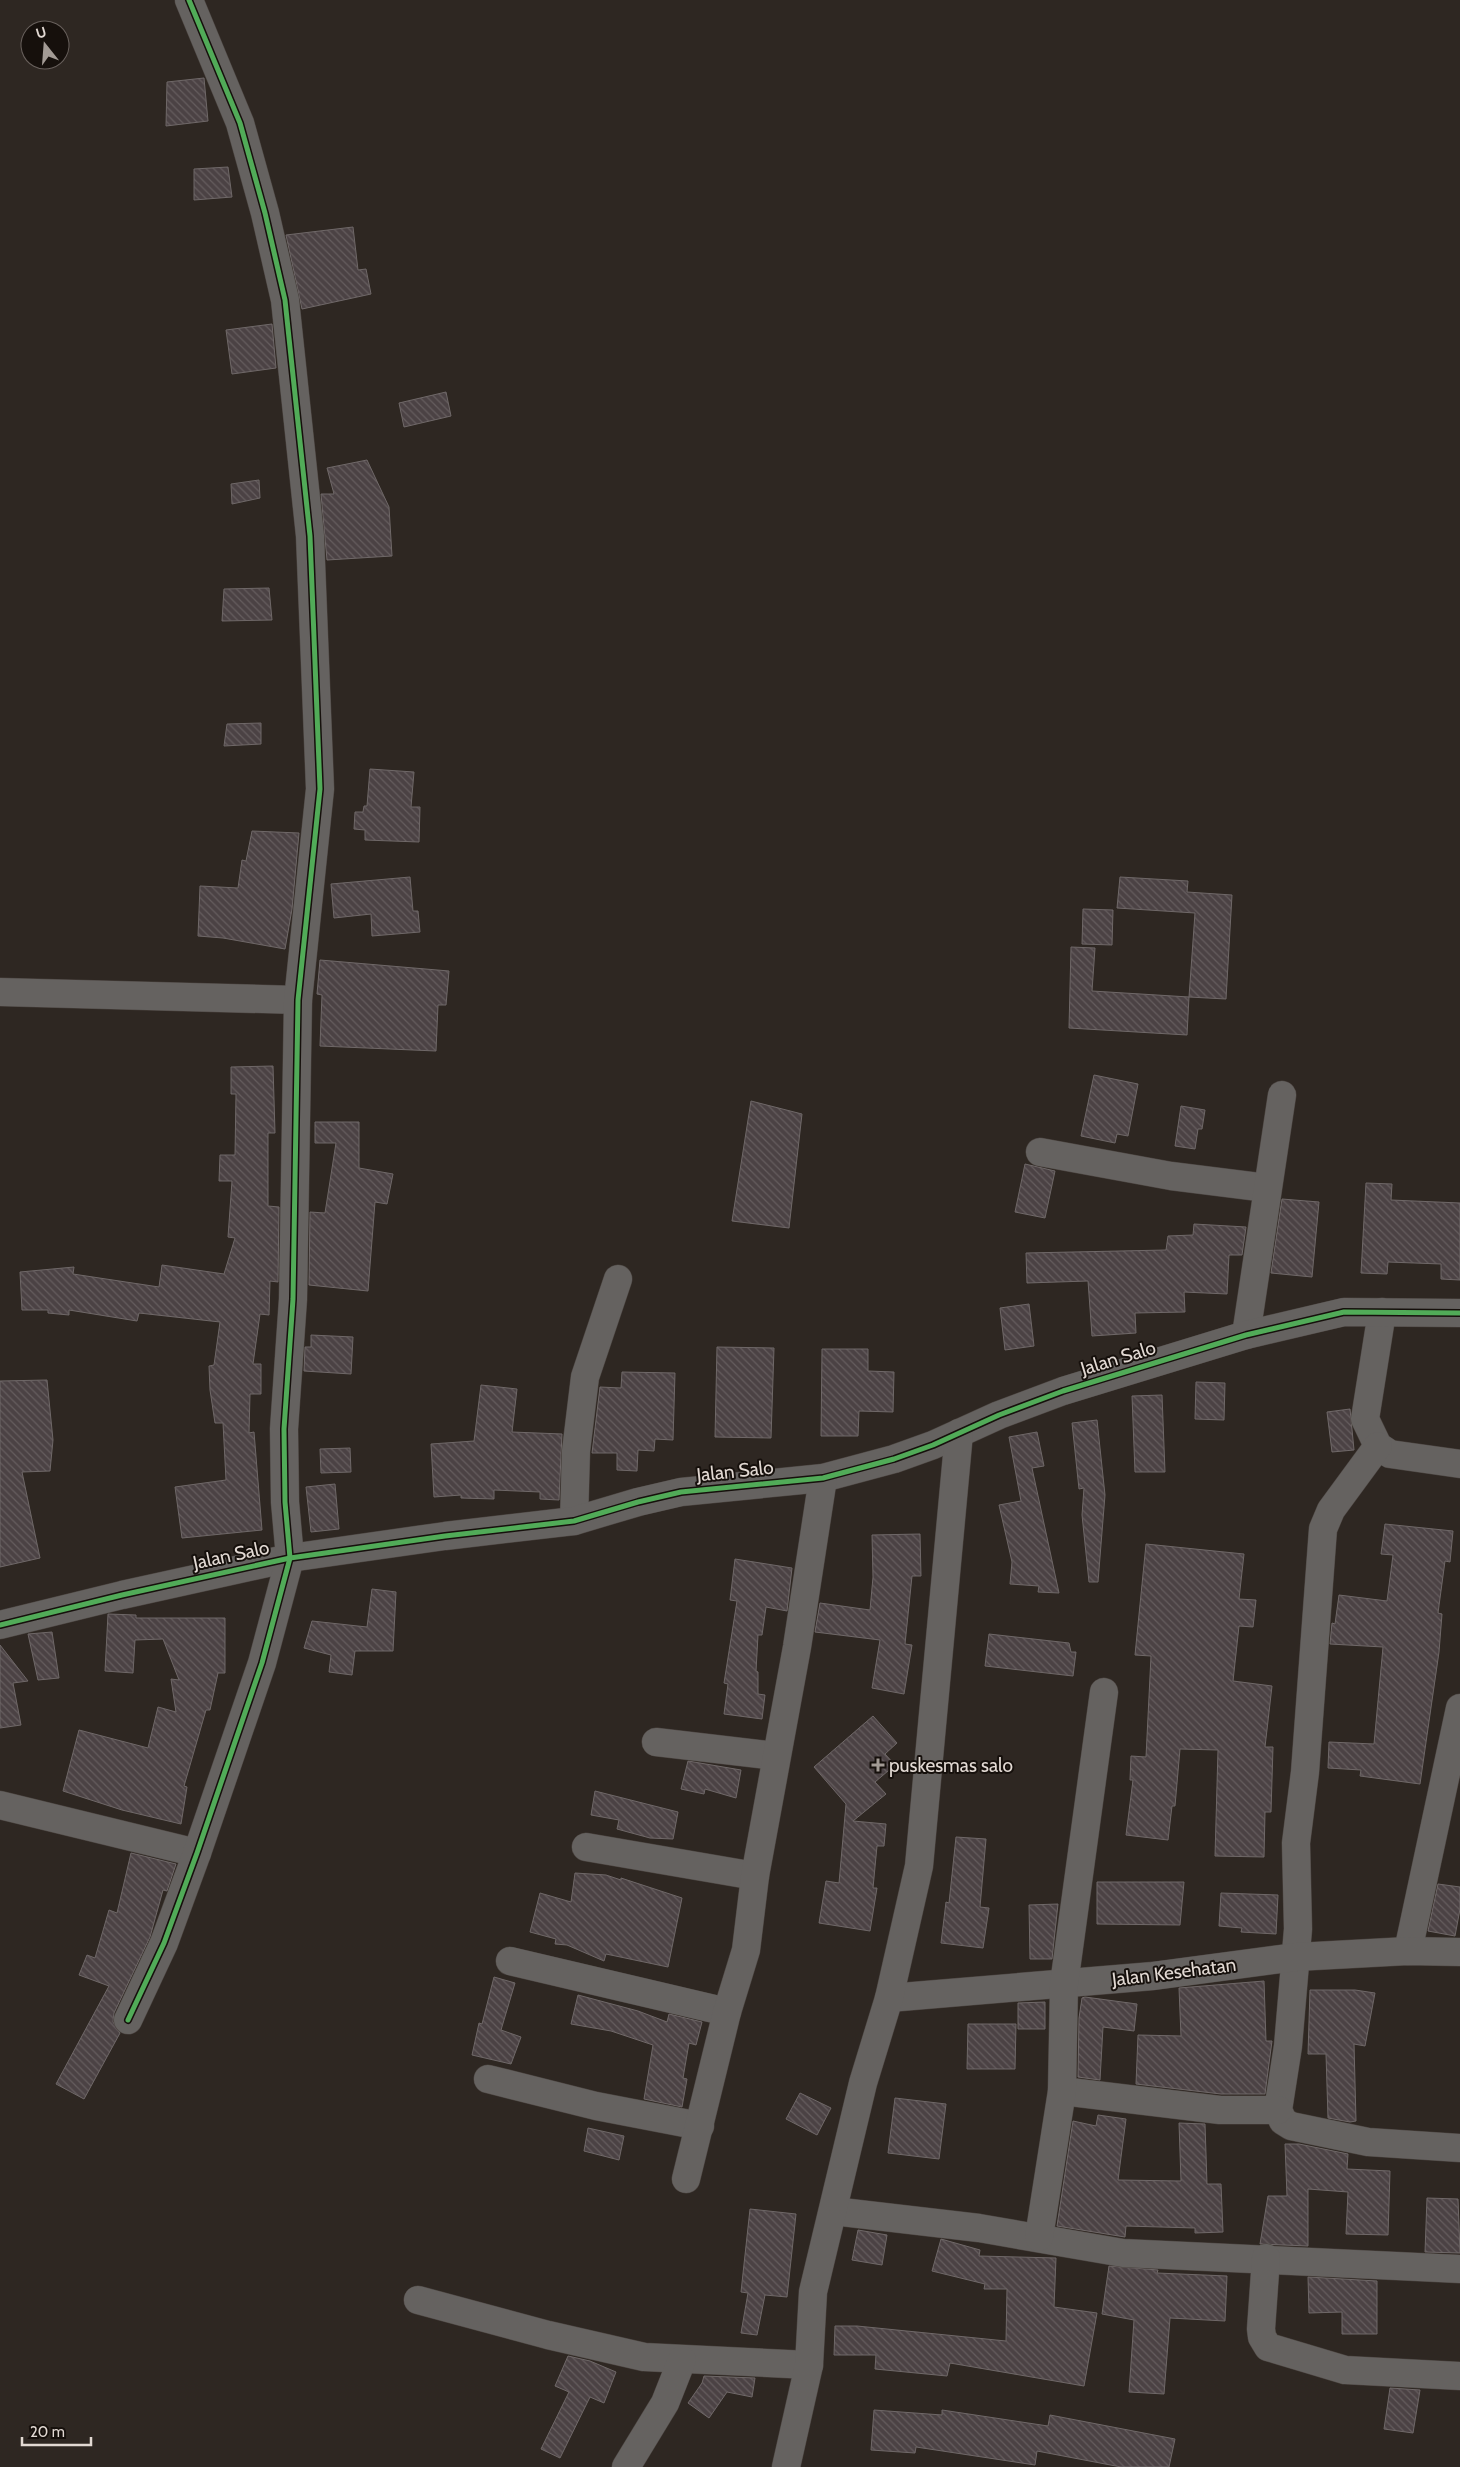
<svg xmlns="http://www.w3.org/2000/svg" width="1460" height="2467" font-family="Cabin,sans-serif">
<style>
.building{fill:url(#building-back-hatch);stroke:#6f6868}
.lines{fill:none;stroke-linecap:round;stroke-linejoin:round}
.minor-casing{stroke:#4a433f;stroke-width:29}
.minor{stroke:#656260;stroke-width:28}
.cycleway-casing{stroke:#16100c;stroke-width:8}
.cycleway{stroke:#51ab58;stroke-width:5}
.poi-dot{fill:#a39b95;stroke:#16100c;stroke-width:2}
.labels{text-anchor:middle;dominant-baseline:central;stroke-width:4;stroke-linejoin:round;paint-order:stroke}
.street-label{font-size:19px;fill:#e2d9d3;stroke:#16100c}
.poi-label{font-size:19px;fill:#e2d9d3;stroke:#16100c;text-anchor:start}
</style>
<defs>
<pattern id="building-back-hatch" width="6" height="6" patternUnits="userSpaceOnUse" patternTransform="scale(1.25)"><rect width="6" height="6" fill="#4b4244"/><path d="M-1 5l2 2M0 0l6 6M5-1l2 2" fill="none" stroke="#655d5e"/></pattern>
</defs>
<rect width="100%" height="100%" fill="#2e2722"/>
<!-- building -->
<g class="building">
<polygon points="204,78 208,121 166,126 167,82"/>
<polygon points="228,167 232,197 194,200 194,169"/>
<polygon points="353,227 358,270 366,269 371,294 302,309 286,235"/>
<polygon points="272,324 276,368 232,374 226,330"/>
<polygon points="446,392 451,416 404,427 399,403"/>
<polygon points="367,460 389,507 392,556 327,560 321,494 334,494 327,468"/>
<polygon points="259,480 260,498 232,504 231,484"/>
<polygon points="269,588 272,620 222,621 224,589"/>
<polygon points="261,723 261,744 224,746 227,724"/>
<polygon points="370,769 414,772 411,807 420,807 419,842 365,840 365,830 354,829 355,812 363,812 364,806 367,806"/>
<polygon points="252,831 299,833 292,909 285,949 223,938 198,936 200,886 238,888 242,860 246,861"/>
<polygon points="410,877 413,911 418,911 420,932 372,936 371,914 334,918 331,884"/>
<polygon points="1120,877 1188,881 1187,892 1232,895 1226,999 1189,997 1195,913 1117,908"/>
<polygon points="1083,909 1113,910 1112,945 1082,944"/>
<polygon points="1071,947 1095,948 1092,991 1189,997 1187,1035 1069,1028"/>
<polygon points="320,960 449,971 446,1005 438,1005 436,1051 320,1046 322,995 317,994"/>
<polygon points="273,1066 275,1133 268,1133 268,1206 279,1207 278,1282 270,1281 269,1315 260,1314 253,1364 261,1364 261,1394 250,1394 249,1433 254,1432 262,1530 182,1538 175,1487 226,1480 223,1423 215,1423 210,1390 209,1366 214,1365 220,1322 139,1313 137,1321 69,1310 69,1315 48,1313 48,1310 22,1310 20,1272 74,1267 73,1274 159,1287 162,1265 224,1274 235,1238 228,1237 232,1181 219,1181 220,1155 235,1155 236,1094 231,1094 231,1067"/>
<polygon points="1094,1075 1138,1084 1128,1136 1117,1134 1115,1143 1081,1136"/>
<polygon points="751,1101 802,1114 789,1228 732,1221"/>
<polygon points="1181,1106 1205,1110 1202,1129 1198,1129 1195,1149 1175,1146"/>
<polygon points="315,1122 359,1122 359,1168 393,1174 387,1204 375,1202 368,1291 309,1285 310,1212 325,1213 336,1143 315,1143"/>
<polygon points="1025,1164 1055,1171 1045,1218 1015,1212"/>
<polygon points="1366,1183 1392,1184 1391,1200 1460,1203 1460,1280 1441,1279 1441,1264 1388,1262 1387,1274 1361,1273"/>
<polygon points="1282,1199 1319,1202 1312,1277 1271,1273"/>
<polygon points="1194,1224 1246,1227 1242,1255 1229,1255 1227,1294 1184,1292 1185,1312 1135,1313 1136,1333 1092,1336 1088,1281 1027,1283 1026,1253 1166,1250 1168,1236 1193,1235"/>
<polygon points="1029,1304 1034,1346 1005,1350 1000,1308"/>
<polygon points="311,1335 353,1337 351,1374 304,1371 305,1347 311,1347"/>
<polygon points="717,1347 774,1348 771,1438 715,1437"/>
<polygon points="822,1349 868,1349 868,1371 894,1372 893,1412 859,1411 858,1436 821,1436"/>
<polygon points="622,1372 675,1373 673,1440 655,1439 654,1451 638,1450 637,1471 617,1470 617,1453 592,1453 600,1387 621,1388"/>
<polygon points="47,1380 53,1440 50,1471 22,1472 40,1558 0,1567 0,1381"/>
<polygon points="1196,1382 1225,1383 1224,1420 1195,1419"/>
<polygon points="481,1385 517,1389 512,1432 562,1434 559,1500 540,1499 540,1492 494,1490 494,1499 461,1498 461,1495 434,1497 431,1444 474,1441"/>
<polygon points="1162,1395 1165,1472 1135,1472 1132,1396"/>
<polygon points="1350,1409 1354,1450 1332,1452 1327,1412"/>
<polygon points="1097,1420 1105,1495 1098,1582 1089,1582 1082,1515 1084,1488 1079,1489 1072,1423"/>
<polygon points="1037,1432 1044,1466 1032,1468 1059,1593 1038,1592 1039,1586 1010,1584 1012,1562 999,1505 1021,1501 1009,1437"/>
<polygon points="350,1448 351,1472 321,1473 320,1449"/>
<polygon points="335,1484 339,1529 311,1532 306,1487"/>
<polygon points="1385,1524 1453,1531 1450,1562 1445,1561 1438,1613 1442,1614 1439,1652 1420,1784 1360,1776 1361,1770 1328,1768 1329,1742 1374,1744 1383,1647 1330,1644 1332,1623 1335,1624 1339,1595 1387,1601 1393,1555 1381,1554"/>
<polygon points="920,1534 921,1576 912,1576 905,1644 912,1645 904,1694 872,1688 880,1640 815,1632 820,1603 870,1610 873,1577 872,1535"/>
<polygon points="1146,1544 1244,1554 1239,1599 1256,1600 1253,1627 1239,1626 1233,1681 1272,1686 1265,1747 1273,1747 1271,1812 1265,1812 1264,1857 1215,1856 1218,1750 1180,1749 1175,1806 1172,1806 1168,1840 1126,1835 1133,1780 1130,1780 1131,1756 1146,1757 1151,1656 1135,1655"/>
<polygon points="735,1559 792,1568 787,1611 766,1607 762,1635 758,1635 756,1671 758,1672 758,1694 765,1695 762,1719 724,1714 728,1684 724,1683 737,1601 730,1600"/>
<polygon points="372,1589 396,1592 393,1651 355,1651 352,1675 329,1672 331,1655 304,1648 312,1621 367,1627"/>
<polygon points="108,1614 136,1615 136,1618 225,1618 225,1673 218,1673 210,1710 206,1710 184,1786 187,1787 181,1824 122,1810 63,1791 79,1730 148,1748 158,1707 176,1712 171,1679 179,1680 163,1639 135,1640 133,1673 105,1671"/>
<polygon points="52,1632 59,1678 38,1680 28,1634"/>
<polygon points="989,1634 1069,1643 1071,1652 1076,1652 1073,1676 985,1666"/>
<polygon points="0,1645 28,1681 13,1683 21,1725 0,1728"/>
<polygon points="873,1716 897,1743 885,1754 895,1765 875,1782 886,1794 853,1821 886,1824 884,1846 877,1846 873,1888 877,1888 870,1931 819,1923 826,1881 839,1883 846,1804 814,1767"/>
<polygon points="688,1761 741,1770 736,1798 705,1789 704,1794 681,1789"/>
<polygon points="595,1791 678,1812 673,1839 650,1838 617,1829 619,1820 591,1815"/>
<polygon points="956,1837 986,1839 980,1907 989,1908 983,1948 941,1943 946,1902 949,1903"/>
<polygon points="131,1853 176,1864 167,1891 163,1890 150,1937 114,2013 113,2022 120,2033 84,2099 56,2084 109,1986 79,1975 87,1955 95,1958 109,1910 117,1913"/>
<polygon points="575,1873 606,1875 621,1880 621,1878 682,1898 668,1967 606,1954 604,1961 567,1945 555,1944 556,1939 530,1932 540,1893 571,1902"/>
<polygon points="1097,1882 1184,1882 1180,1925 1097,1924"/>
<polygon points="1438,1884 1460,1887 1460,1909 1455,1936 1428,1931"/>
<polygon points="1221,1893 1278,1895 1276,1934 1241,1932 1242,1928 1219,1926"/>
<polygon points="1058,1904 1052,1959 1030,1959 1029,1905"/>
<polygon points="494,1977 515,1983 501,2030 521,2037 511,2064 472,2055 479,2023 482,2024"/>
<polygon points="1264,1981 1266,2041 1272,2041 1265,2094 1221,2094 1136,2084 1138,2035 1181,2036 1179,1988"/>
<polygon points="1310,1990 1355,1990 1375,1993 1365,2046 1354,2044 1356,2121 1350,2122 1328,2118 1326,2054 1308,2054"/>
<polygon points="578,1995 638,2011 667,2022 669,2014 702,2022 696,2045 689,2043 683,2078 687,2079 682,2107 644,2099 653,2045 611,2031 571,2024"/>
<polygon points="1085,1997 1137,2004 1134,2031 1103,2027 1100,2080 1078,2077 1079,2018 1082,1998"/>
<polygon points="1045,2002 1045,2029 1018,2029 1018,2003"/>
<polygon points="968,2024 1016,2024 1015,2069 967,2069"/>
<polygon points="800,2093 831,2108 817,2135 786,2119"/>
<polygon points="895,2098 946,2104 939,2159 888,2153"/>
<polygon points="1098,2115 1126,2119 1118,2180 1181,2181 1179,2123 1205,2124 1207,2184 1221,2184 1223,2232 1195,2233 1195,2228 1126,2226 1125,2237 1057,2226 1073,2121 1096,2126"/>
<polygon points="588,2128 624,2136 619,2160 584,2151"/>
<polygon points="1285,2144 1299,2144 1348,2154 1347,2169 1390,2171 1388,2235 1346,2234 1348,2192 1308,2189 1308,2246 1260,2244 1268,2196 1287,2196"/>
<polygon points="1427,2198 1458,2199 1460,2253 1425,2252"/>
<polygon points="750,2209 796,2214 787,2297 765,2295 757,2335 741,2333 748,2293 741,2292"/>
<polygon points="858,2230 887,2235 882,2265 852,2260"/>
<polygon points="941,2239 980,2250 979,2256 1056,2258 1054,2307 1097,2313 1084,2386 950,2363 947,2376 875,2369 876,2355 834,2355 835,2326 857,2326 1006,2341 1007,2289 984,2289 985,2284 932,2271"/>
<polygon points="1109,2266 1158,2270 1157,2273 1227,2276 1225,2321 1170,2318 1164,2394 1129,2392 1134,2320 1102,2314"/>
<polygon points="1308,2277 1377,2281 1377,2334 1342,2334 1342,2312 1309,2313"/>
<polygon points="568,2356 590,2361 616,2372 604,2403 590,2397 560,2458 541,2449 569,2392 555,2386"/>
<polygon points="704,2376 755,2378 752,2397 727,2392 709,2418 688,2403 702,2383"/>
<polygon points="1390,2388 1420,2390 1413,2433 1384,2429"/>
<polygon points="874,2410 942,2415 942,2410 1048,2426 1050,2415 1175,2439 1169,2467 1121,2467 1037,2451 1035,2465 916,2447 915,2453 871,2450"/>
</g>
<g class="lines">
<!-- minor casing -->
<g class="minor-casing">
<g id="minor">
<polyline points="0,992 298,1000"/>
<polyline points="1040,1152 1171,1176 1267,1188"/>
<polyline points="1382,1312 1365,1419 1378,1446 1390,1454 1460,1464"/>
<polyline points="1246,1335 1282,1095"/>
<polyline points="1378,1446 1331,1510 1323,1529 1305,1772 1296,1843 1298,1929 1288,2046 1278,2110 1283,2121 1291,2126 1368,2142 1460,2148"/>
<polyline points="574,1521 576,1451 585,1377 618,1279"/>
<polyline points="0,1625 122,1595 290,1558 445,1536 574,1521 638,1502 681,1492 823,1478 894,1459 933,1445 999,1415 1063,1391 1246,1335 1344,1312 1460,1313"/>
<polyline points="656,1742 776,1756"/>
<polyline points="0,1805 197,1853"/>
<polyline points="586,1847 755,1876"/>
<polyline points="1408,1951 1460,1708"/>
<polyline points="510,1961 727,2012"/>
<polyline points="889,1998 1153,1976 1296,1957 1408,1951 1460,1952"/>
<polyline points="128,2020 164,1943 197,1853 262,1663 290,1558 285,1502 284,1429 293,1299 298,1000 320,789 310,536 285,300 265,213 240,123 189,0"/>
<polyline points="488,2079 596,2106 700,2126"/>
<polyline points="1062,2091 1220,2110 1278,2110"/>
<polyline points="686,2179 727,2012 746,1950 755,1876 797,1647 823,1478"/>
<polyline points="833,2211 979,2228 1123,2253 1460,2269"/>
<polyline points="1039,2237 1062,2091 1064,1984 1104,1692"/>
<polyline points="1266,2258 1261,2329 1262,2337 1268,2347 1345,2370 1460,2376"/>
<polyline points="418,2300 548,2335 644,2357 809,2365"/>
<polyline points="626,2467 665,2403 682,2360"/>
<polyline points="786,2467 809,2365 813,2292 863,2083 889,1998 919,1866 959,1433"/>
</g>
</g>
<!-- minor -->
<use href="#minor" class="minor"/>
<!-- cycleway casing -->
<g class="cycleway-casing">
<g id="cycleway">
<polyline points="0,1625 122,1595 290,1558 445,1536 574,1521 638,1502 681,1492 823,1478 894,1459 933,1445 999,1415 1063,1391 1246,1335 1344,1312 1460,1313"/>
<polyline points="128,2020 164,1943 197,1853 262,1663 290,1558 285,1502 284,1429 293,1299 298,1000 320,789 310,536 285,300 265,213 240,123 189,0"/>
</g>
</g>
<!-- cycleway -->
<use href="#cycleway" class="cycleway"/>
</g>
<!-- markers -->
<path class="poi-dot" d="M875.5 1757.5h5v5h5v5h-5v5h-5v-5h-5v-5h5z"/>
<g class="labels">
<!-- street labels -->
<g class="street-label">
<text transform="translate(1118 1358) rotate(-17)">Jalan Salo</text>
<text transform="translate(735 1471) rotate(-6)">Jalan Salo</text>
<text transform="translate(231 1555) rotate(-12)">Jalan Salo</text>
<text transform="translate(1174 1972) rotate(-7)">Jalan Kesehatan</text>
</g>
<!-- poi labels -->
<g class="poi-label">
<text x="889" y="1765">puskesmas salo</text>
</g>
</g>
<!-- north arrow -->
<g transform="translate(45 45) rotate(343)"><circle r="24" fill="#16100c" stroke="#68605c"/>
<path d="M0-4L9 19L0 12L-9 19Z" fill="#a39b95"/>
<text y="-8" font-size="14" font-weight="bold" text-anchor="middle" fill="#e2d9d3">U</text>
</g>
<!-- scale -->
<path d="M22 2437v8h69v-8" fill="none" stroke="#e2d9d3" stroke-width="2.5"/>
<text x="30" y="2437" font-size="15" fill="#e2d9d3" stroke="#16100c" stroke-width="4" paint-order="stroke">20 m</text>
</svg>
